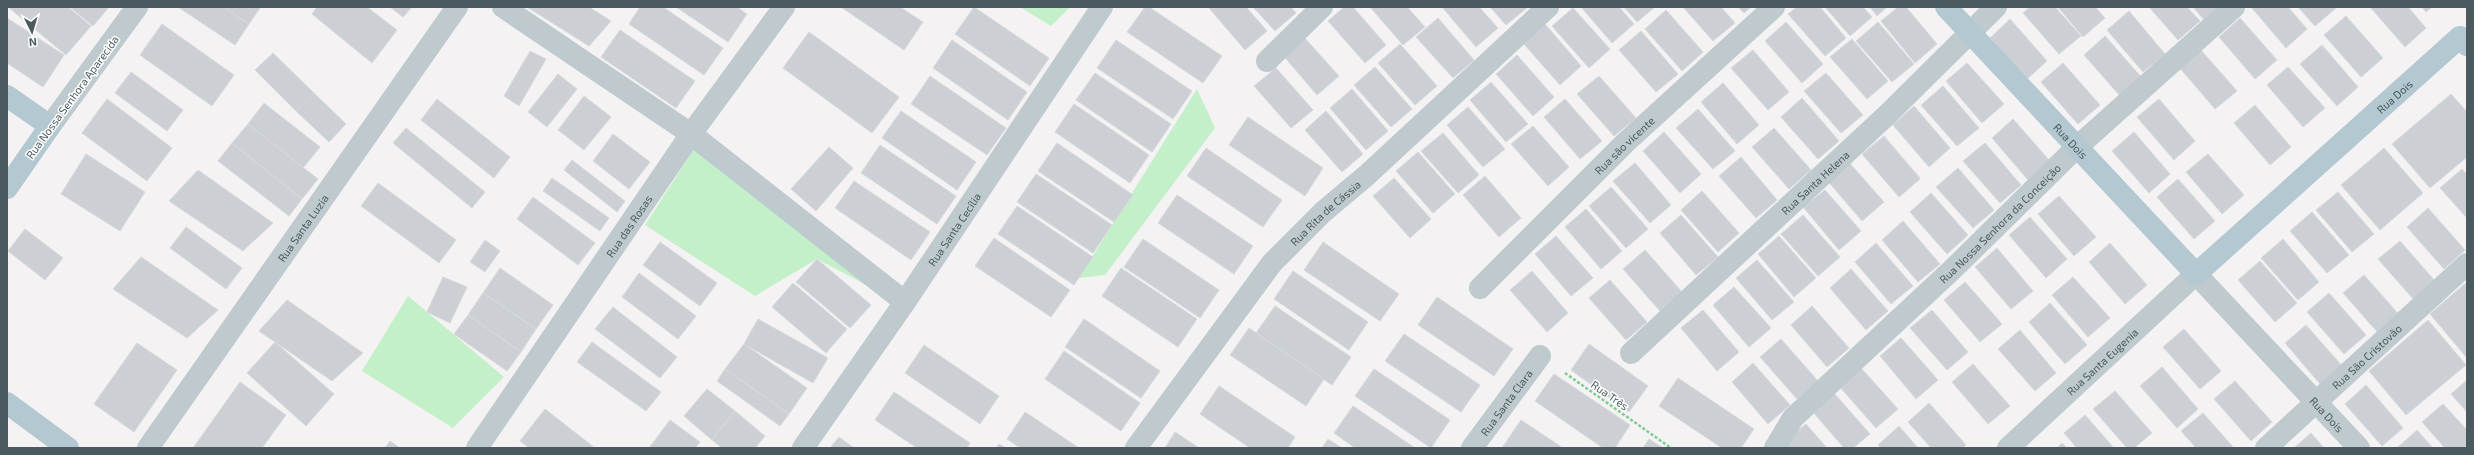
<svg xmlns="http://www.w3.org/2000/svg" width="2474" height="455" font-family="'Exo 2',sans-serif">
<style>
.green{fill:#c3f0c9}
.building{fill:#ccd0d4;stroke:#d6dadd}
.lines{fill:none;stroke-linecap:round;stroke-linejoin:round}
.path{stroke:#7bcd90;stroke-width:2.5;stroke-dasharray:3 2;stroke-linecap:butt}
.minor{stroke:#becace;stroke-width:22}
.major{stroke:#b3c8d0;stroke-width:22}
.labels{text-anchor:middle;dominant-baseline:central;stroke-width:3;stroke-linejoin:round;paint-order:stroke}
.street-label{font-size:11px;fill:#4a5a5f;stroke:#fff}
</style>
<rect width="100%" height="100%" fill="#f4f2f3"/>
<!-- green -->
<g class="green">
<polygon points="1020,7 1070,7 1051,26"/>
<polygon points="1197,89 1215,128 1105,275 1079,278"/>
<polygon points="696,146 887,296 817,259 755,296 645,225"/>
<polygon points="408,296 504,377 453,428 362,371"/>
</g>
<!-- building -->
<g class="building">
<polygon points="8,7 68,7 91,26 66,55"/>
<polygon points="70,7 109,7 93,26"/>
<polygon points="178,7 224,7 249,24 235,45"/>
<polygon points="224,7 259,7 260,8 249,24"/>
<polygon points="317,7 367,7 397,30 372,63 312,14"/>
<polygon points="390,7 412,7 403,17"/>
<polygon points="527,7 589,7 611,21 589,46"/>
<polygon points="640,7 663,7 723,48 704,75 629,24"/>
<polygon points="676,7 737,7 747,14 728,42"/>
<polygon points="841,7 900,7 923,22 904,50"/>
<polygon points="974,7 1049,58 1030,86 955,34"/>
<polygon points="1145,7 1149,7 1222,56 1203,83 1127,32"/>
<polygon points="1246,7 1267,31 1245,50 1209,8"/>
<polygon points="1253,7 1291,7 1296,13 1275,31"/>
<polygon points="1344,7 1353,7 1386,45 1365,63 1328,21"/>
<polygon points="1370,7 1407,7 1425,27 1403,45"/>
<polygon points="1442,7 1479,7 1498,28 1476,47"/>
<polygon points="1490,7 1528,7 1506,25"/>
<polygon points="1581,7 1619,7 1634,24 1612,43"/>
<polygon points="1624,7 1655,7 1637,22"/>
<polygon points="1683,7 1721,7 1735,23 1713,41"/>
<polygon points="1738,7 1751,7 1744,13"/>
<polygon points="1797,7 1820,7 1846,38 1825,56 1788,14"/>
<polygon points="1825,7 1863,7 1872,17 1850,36"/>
<polygon points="1870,7 1887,7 1877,16"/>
<polygon points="1898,7 1906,7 1937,44 1915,63 1881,21"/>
<polygon points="2030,7 2055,7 2081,36 2059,54 2023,13"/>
<polygon points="2058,7 2095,7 2105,18 2083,37"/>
<polygon points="2149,7 2187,7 2200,21 2178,40"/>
<polygon points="2193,7 2221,7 2205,21"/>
<polygon points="2251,7 2288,7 2307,29 2286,48"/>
<polygon points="2298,7 2336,7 2336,8 2315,26"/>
<polygon points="2370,7 2408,7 2426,28 2405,47"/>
<polygon points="2422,7 2432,7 2426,12"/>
<polygon points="1573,8 1610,49 1589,68 1552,26"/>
<polygon points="1666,10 1703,52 1682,71 1645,29"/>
<polygon points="2129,11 2165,54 2143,72 2107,30"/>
<polygon points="2346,16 2383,58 2361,77 2324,35"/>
<polygon points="7,18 64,55 43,87 7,63"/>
<polygon points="1438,18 1474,60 1453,78 1416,37"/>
<polygon points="2240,18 2277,60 2255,79 2219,37"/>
<polygon points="2010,19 2047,61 2026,80 1990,38"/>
<polygon points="1786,22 1823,64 1802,83 1765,41"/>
<polygon points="1878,22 1914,64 1892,82 1856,41"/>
<polygon points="162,24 234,75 212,106 140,55"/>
<polygon points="1545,24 1581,66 1560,85 1523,43"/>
<polygon points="620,30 695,81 676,108 601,57"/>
<polygon points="1641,31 1678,74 1656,92 1619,50"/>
<polygon points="809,32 899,97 872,133 783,68"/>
<polygon points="1302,35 1339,76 1317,95 1281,53"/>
<polygon points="2105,36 2142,78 2121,97 2084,55"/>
<polygon points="1852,39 1888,81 1867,99 1830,57"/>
<polygon points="952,40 1027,92 1008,120 933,68"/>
<polygon points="1116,40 1192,91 1173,119 1097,68"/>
<polygon points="1400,44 1437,86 1415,105 1378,63"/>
<polygon points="2322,45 2358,87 2337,106 2300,64"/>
<polygon points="2200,49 2237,91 2215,109 2179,67"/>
<polygon points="1753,50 1789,92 1768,110 1731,68"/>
<polygon points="530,51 546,59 519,106 504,96"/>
<polygon points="273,53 314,93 296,111 255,70"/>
<polygon points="1517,55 1554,97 1533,116 1496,74"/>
<polygon points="1967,63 2004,104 1982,123 1946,81"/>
<polygon points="2063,63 2100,105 2078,124 2041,82"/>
<polygon points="1375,67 1412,109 1391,127 1354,85"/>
<polygon points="2288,67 2325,108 2303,127 2267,85"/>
<polygon points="1276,68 1313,110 1291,128 1254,86"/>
<polygon points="131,72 183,110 167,131 115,93"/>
<polygon points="1095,73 1171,124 1152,152 1076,100"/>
<polygon points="1826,73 1863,115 1841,133 1804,91"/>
<polygon points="558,74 577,89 547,127 528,112"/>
<polygon points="930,76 1006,128 987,155 911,104"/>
<polygon points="1599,76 1636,118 1614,136 1577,94"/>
<polygon points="1491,82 1528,124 1506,142 1470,100"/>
<polygon points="1723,83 1759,125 1737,144 1701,102"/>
<polygon points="1943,86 1979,128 1957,146 1921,105"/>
<polygon points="1352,89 1388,131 1366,150 1330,108"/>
<polygon points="314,93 346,124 329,142 296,111"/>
<polygon points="2451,94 2467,112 2467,157 2430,188 2392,144"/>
<polygon points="584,96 611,117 584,150 558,130"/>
<polygon points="1802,98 1839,141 1818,159 1781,117"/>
<polygon points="107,99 172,148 147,181 82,133"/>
<polygon points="437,99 510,157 494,178 421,120"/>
<polygon points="1565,99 1602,141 1580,159 1544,117"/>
<polygon points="2159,99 2195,141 2174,160 2137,117"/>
<polygon points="264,103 320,147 303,168 248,124"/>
<polygon points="1074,104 1149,155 1130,183 1055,132"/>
<polygon points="2255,105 2291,147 2270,165 2234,123"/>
<polygon points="1914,106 1950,148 1929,167 1893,125"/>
<polygon points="1468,107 1505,149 1483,167 1447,125"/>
<polygon points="1698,109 1735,151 1713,169 1676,128"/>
<polygon points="901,111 976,162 957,190 882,138"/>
<polygon points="1326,111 1363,154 1342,172 1305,130"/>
<polygon points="1248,117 1323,168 1305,196 1229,145"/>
<polygon points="2013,119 2050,161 2028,180 1992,138"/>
<polygon points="248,124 318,179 302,199 232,143"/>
<polygon points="1533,126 1569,167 1548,186 1511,144"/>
<polygon points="406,128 485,192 472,208 393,143"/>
<polygon points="1774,128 1811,170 1789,189 1752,147"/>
<polygon points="1664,132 1701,174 1680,193 1643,151"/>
<polygon points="2134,132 2170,174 2149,193 2112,151"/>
<polygon points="1443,133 1479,175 1458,193 1421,151"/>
<polygon points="613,134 650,162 629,189 593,161"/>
<polygon points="1884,136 1920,178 1899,196 1862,154"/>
<polygon points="1884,137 1920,179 1899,197 1863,155"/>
<polygon points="232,143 302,199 289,216 218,161"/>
<polygon points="1057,143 1133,195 1114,222 1038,171"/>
<polygon points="1985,143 2021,185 2000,203 1963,161"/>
<polygon points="880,145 956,196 937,224 861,173"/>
<polygon points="829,147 853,168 816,211 791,189"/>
<polygon points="1206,148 1282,200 1263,227 1187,176"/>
<polygon points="2384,148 2423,193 2380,230 2341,185"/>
<polygon points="1418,152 1455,194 1433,213 1396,171"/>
<polygon points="86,154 145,192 120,231 61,194"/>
<polygon points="2208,154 2244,195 2222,214 2186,172"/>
<polygon points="1741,157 1777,200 1756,218 1719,176"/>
<polygon points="572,160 625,201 617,212 564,170"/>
<polygon points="1847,160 1884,202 1862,221 1826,179"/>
<polygon points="1635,163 1671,205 1650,223 1613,181"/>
<polygon points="1958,168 1994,210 1973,228 1936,187"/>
<polygon points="2462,169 2467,175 2467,218 2440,188"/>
<polygon points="198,170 273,223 243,251 169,201"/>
<polygon points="1036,174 1112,225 1093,253 1017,202"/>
<polygon points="1485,176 1521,218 1499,237 1463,195"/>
<polygon points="552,178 609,218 600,231 543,191"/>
<polygon points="1394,178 1431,219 1410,238 1373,196"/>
<polygon points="2178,179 2215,221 2194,239 2157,197"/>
<polygon points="854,181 930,232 911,260 835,208"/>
<polygon points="378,183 456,240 439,263 361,206"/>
<polygon points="1611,187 1648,229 1626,248 1589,206"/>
<polygon points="1825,190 1861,231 1839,250 1803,207"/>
<polygon points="1702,191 1739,233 1718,252 1681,210"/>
<polygon points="2338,192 2374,234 2352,252 2316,210"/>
<polygon points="1931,193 1968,235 1947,254 1910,212"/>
<polygon points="1177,195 1253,246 1234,274 1158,223"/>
<polygon points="2059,196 2096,237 2074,256 2038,214"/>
<polygon points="533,197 595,243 578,265 517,219"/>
<polygon points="1017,206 1093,257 1074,285 998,234"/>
<polygon points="2428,208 2465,250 2444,269 2407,227"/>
<polygon points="1586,209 1622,251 1601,269 1565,227"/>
<polygon points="2312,212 2349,255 2327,273 2290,231"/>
<polygon points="1681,215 1718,257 1696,275 1660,233"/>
<polygon points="1803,215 1840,257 1818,276 1781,234"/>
<polygon points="2030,217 2067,259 2046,278 2009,235"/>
<polygon points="1903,221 1940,264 1918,282 1882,240"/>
<polygon points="186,227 242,268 226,289 170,248"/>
<polygon points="25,229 63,258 45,280 8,251"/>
<polygon points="1556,236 1593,278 1571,296 1535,254"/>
<polygon points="1779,236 1816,278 1794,297 1758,254"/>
<polygon points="994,238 1070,290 1051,317 975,266"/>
<polygon points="1143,239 1219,290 1200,318 1124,267"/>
<polygon points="2283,239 2319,282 2298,300 2261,258"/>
<polygon points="485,240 500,251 485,272 470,262"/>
<polygon points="2400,241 2436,282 2415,301 2378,259"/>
<polygon points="660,242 717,283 700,306 643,265"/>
<polygon points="1323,242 1399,294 1380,321 1304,270"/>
<polygon points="1876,243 1913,286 1891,304 1855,262"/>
<polygon points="2110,243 2147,285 2125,304 2089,262"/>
<polygon points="1997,248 2033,291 2011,309 1975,267"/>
<polygon points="1645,250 1682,292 1660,311 1623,269"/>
<polygon points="141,257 218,310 187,338 113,289"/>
<polygon points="817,259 871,305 850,328 796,282"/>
<polygon points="1757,260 1794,302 1772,320 1736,278"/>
<polygon points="2260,261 2297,303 2275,322 2238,280"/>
<polygon points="500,268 553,305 536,329 483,293"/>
<polygon points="1121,268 1197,319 1178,347 1102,296"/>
<polygon points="1851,269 1888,311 1866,330 1830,288"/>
<polygon points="1293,271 1368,322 1349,350 1274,299"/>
<polygon points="1532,271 1568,313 1547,332 1510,290"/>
<polygon points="639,273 696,316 678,339 622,297"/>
<polygon points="2364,275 2401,317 2380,335 2343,293"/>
<polygon points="443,277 467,287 450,323 427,312"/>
<polygon points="2073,277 2110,318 2088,337 2052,295"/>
<polygon points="1610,280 1647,322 1626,340 1589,298"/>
<polygon points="1965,282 2002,324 1980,342 1944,300"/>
<polygon points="2467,282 2467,358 2430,314"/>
<polygon points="793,283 847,329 826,353 772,307"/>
<polygon points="1734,287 1771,328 1749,347 1713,305"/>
<polygon points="483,293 536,329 521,352 468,315"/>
<polygon points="2329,293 2366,335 2344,354 2307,312"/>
<polygon points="1437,297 1513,349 1494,376 1418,325"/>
<polygon points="287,300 363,353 332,381 259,331"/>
<polygon points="2050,303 2087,345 2065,364 2029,322"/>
<polygon points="1275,306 1351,357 1332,385 1256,333"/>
<polygon points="1812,306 1849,348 1827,367 1791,325"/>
<polygon points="613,307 677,357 660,378 595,329"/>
<polygon points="1703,310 1739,352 1717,371 1681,328"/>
<polygon points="1932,310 1968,352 1947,370 1910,328"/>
<polygon points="468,315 521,352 507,371 454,334"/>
<polygon points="758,319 828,358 813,383 744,344"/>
<polygon points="1084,319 1160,371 1141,398 1065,347"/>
<polygon points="2428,320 2466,365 2406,415 2369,371"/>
<polygon points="2306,325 2343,367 2321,385 2285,343"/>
<polygon points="1249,328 1324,379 1306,406 1230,355"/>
<polygon points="2184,329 2221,371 2200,389 2163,347"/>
<polygon points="2020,330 2056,373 2035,391 1998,349"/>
<polygon points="1404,334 1480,385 1461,412 1385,361"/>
<polygon points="1901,338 1938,380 1916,399 1880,356"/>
<polygon points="1781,339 1818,381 1797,399 1760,357"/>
<polygon points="275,342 334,394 306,426 247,373"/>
<polygon points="592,342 661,392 646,411 577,362"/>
<polygon points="137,343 177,370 134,432 94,404"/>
<polygon points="744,344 807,388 789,414 725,369"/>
<polygon points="1589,344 1648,386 1629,412 1571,370"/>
<polygon points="924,345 999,396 980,424 905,373"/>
<polygon points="1064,351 1140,403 1121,431 1045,379"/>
<polygon points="1753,363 1790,405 1768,424 1732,382"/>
<polygon points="1973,364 2010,406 1988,424 1952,382"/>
<polygon points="2162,367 2198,409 2177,428 2140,386"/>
<polygon points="1861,368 1898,409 1876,428 1839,386"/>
<polygon points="725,369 789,414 780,426 717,381"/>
<polygon points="1374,369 1450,420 1431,448 1355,396"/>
<polygon points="1554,374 1630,425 1615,448 1603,448 1535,401"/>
<polygon points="1678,378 1754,429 1741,448 1722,448 1659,406"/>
<polygon points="2467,380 2467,412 2451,394"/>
<polygon points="2235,381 2272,422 2251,441 2214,399"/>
<polygon points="240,382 286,415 262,448 193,448"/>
<polygon points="2366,385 2403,428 2382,446 2345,404"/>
<polygon points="1219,386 1295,437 1288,448 1250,448 1200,414"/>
<polygon points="707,389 735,411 712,440 684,416"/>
<polygon points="2115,391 2152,433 2134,448 2127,448 2093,409"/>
<polygon points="894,392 970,443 967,448 917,448 875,420"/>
<polygon points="1833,392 1870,434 1853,448 1844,448 1812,411"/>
<polygon points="1929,403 1966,445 1963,448 1931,448 1908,422"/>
<polygon points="2443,404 2467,430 2467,448 2445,448 2422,422"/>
<polygon points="1353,406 1415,448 1355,448 1334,433"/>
<polygon points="545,409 595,448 529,448 520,441"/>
<polygon points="735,411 765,436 755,448 722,448 712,440"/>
<polygon points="1025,412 1079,448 1020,448 1007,439"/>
<polygon points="2203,413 2234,448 2196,448 2181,431"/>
<polygon points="2085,415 2114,448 2077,448 2064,433"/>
<polygon points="670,420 700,442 695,448 649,448"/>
<polygon points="1521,420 1563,448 1502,448"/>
<polygon points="1806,424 1827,448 1789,448 1784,442"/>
<polygon points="1899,426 1918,448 1881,448 1878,445"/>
<polygon points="2417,430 2433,448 2397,448"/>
<polygon points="1175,432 1199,448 1165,448"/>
<polygon points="2311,433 2324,448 2294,448"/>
<polygon points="839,437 854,448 830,448"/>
<polygon points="1328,439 1342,448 1322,448"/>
<polygon points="1649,439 1663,448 1643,448"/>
<polygon points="390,441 400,448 385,448"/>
<polygon points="2062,443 2067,448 2057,448"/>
<polygon points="999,444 1006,448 996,448"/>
</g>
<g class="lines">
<!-- path -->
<polyline class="path" points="1565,373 1671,448"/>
<!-- minor -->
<g class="minor">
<polyline points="503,7 691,134 905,302"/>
<polyline points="1267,61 1322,7"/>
<polyline points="50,126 137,7"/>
<path id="s1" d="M1480 288 1625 143 1774 7"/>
<path id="s2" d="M1631 353 1888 114 1996 7"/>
<path id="s3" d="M148 448 457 7"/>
<path id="s4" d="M477 448 691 134 784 7"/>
<path id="s5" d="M803 448 905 302 1102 7"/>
<path id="s6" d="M1136 448 1272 263 1323 212 1367 175 1548 7"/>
<path id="s7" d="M1472 448 1540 356"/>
<path id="s8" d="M1775 448 1793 418 1954 268 2077 147 2234 7"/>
<path id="s9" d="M2008 448 2196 274 2359 448"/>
<path id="s10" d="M2266 448 2467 264"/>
</g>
<!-- major -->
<g class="major">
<path id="s11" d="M1946 7 2196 274 2460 37 2467 45"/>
<polyline points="7,96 50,126 7,188"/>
<polyline points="7,403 68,448"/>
</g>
</g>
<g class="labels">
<!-- street labels -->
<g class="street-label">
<text stroke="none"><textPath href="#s11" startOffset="632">Rua Dois</textPath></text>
<text transform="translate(72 97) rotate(-54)">Rua Nossa Senhora Aparecida</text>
<text stroke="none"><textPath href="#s11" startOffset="183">Rua Dois</textPath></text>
<text stroke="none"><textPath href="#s1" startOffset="203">Rua são vicente</textPath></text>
<text stroke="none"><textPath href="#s2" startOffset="251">Rua Santa Helena</textPath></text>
<text stroke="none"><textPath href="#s6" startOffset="303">Rua Rita de Cássia</textPath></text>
<text stroke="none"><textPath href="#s8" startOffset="319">Rua Nossa Senhora da Conceição</textPath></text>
<text stroke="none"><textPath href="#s4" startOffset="269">Rua das Rosas</textPath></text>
<text stroke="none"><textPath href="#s3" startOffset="269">Rua Santa Luzia</textPath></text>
<text stroke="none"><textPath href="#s5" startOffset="266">Rua Santa Cecília</textPath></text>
<text stroke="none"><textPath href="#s10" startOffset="136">Rua São Cristovão</textPath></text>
<text stroke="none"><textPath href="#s9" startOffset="128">Rua Santa Eugenia</textPath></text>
<text transform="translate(1610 395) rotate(35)">Rua Três</text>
<text stroke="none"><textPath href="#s7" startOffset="57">Rua Santa Clara</textPath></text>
<text stroke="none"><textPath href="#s9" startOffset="448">Rua Dois</textPath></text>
</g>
</g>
<!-- border -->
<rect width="2474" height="455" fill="none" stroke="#4a5a5f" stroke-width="16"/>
<!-- north arrow -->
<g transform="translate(32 32) rotate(175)" stroke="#ffffff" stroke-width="3" paint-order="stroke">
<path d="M0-3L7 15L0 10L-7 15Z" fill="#4a5a5f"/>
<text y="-6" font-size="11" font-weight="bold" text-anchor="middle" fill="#4a5a5f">N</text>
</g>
</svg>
